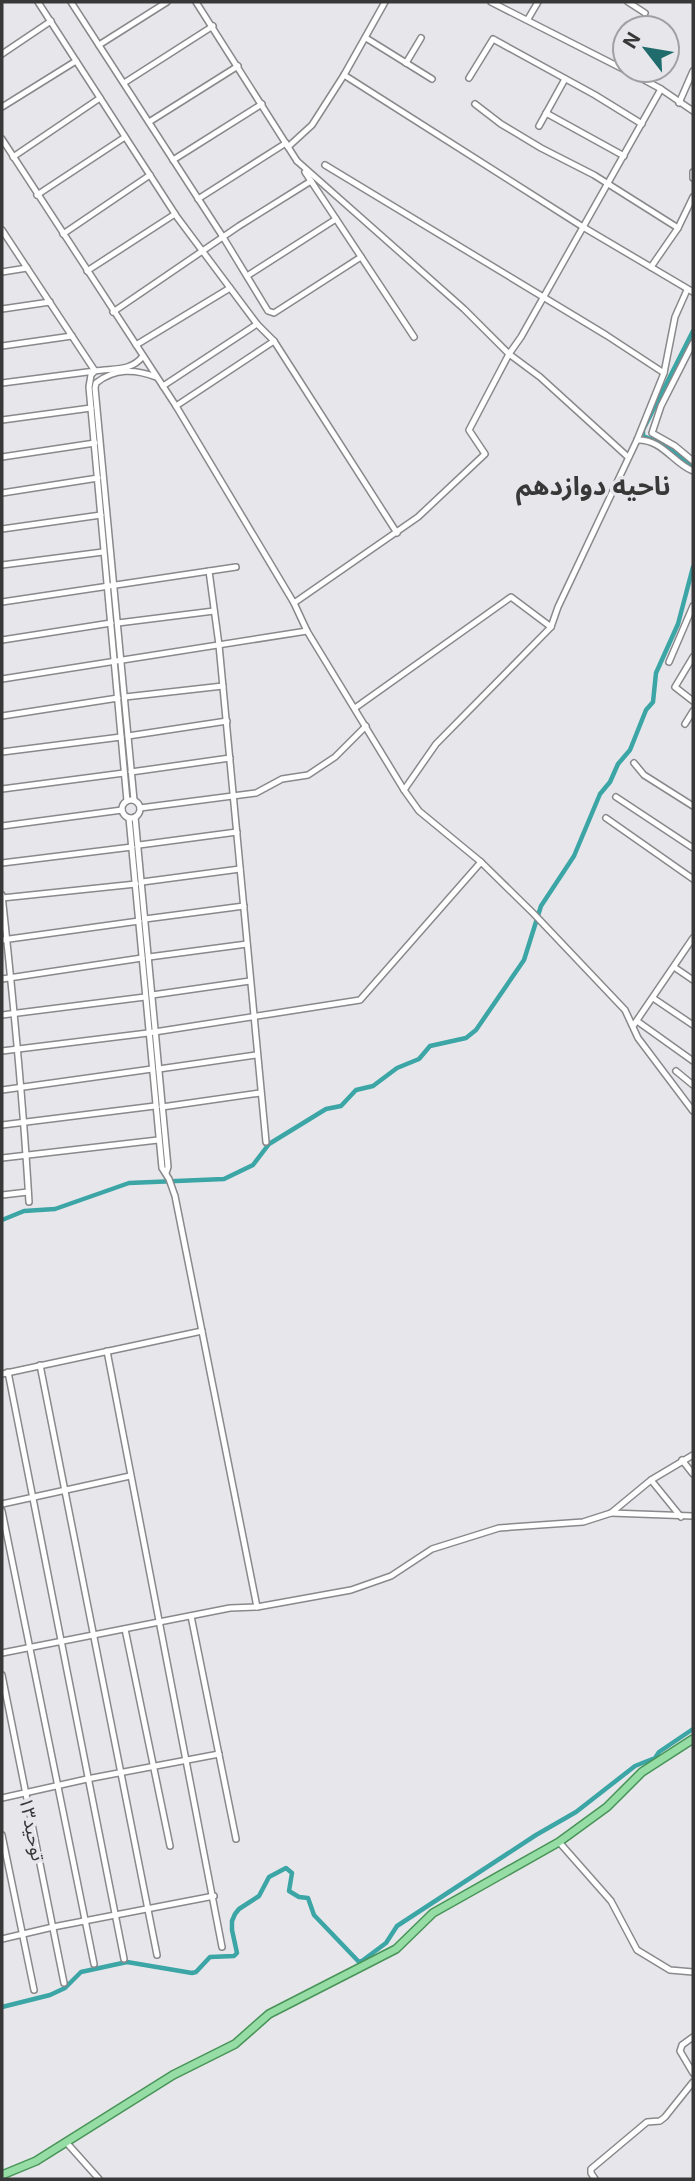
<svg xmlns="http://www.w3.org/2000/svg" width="695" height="2181" font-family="Inter,'Noto Sans Arabic',sans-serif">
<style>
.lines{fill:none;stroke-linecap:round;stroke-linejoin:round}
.canal{stroke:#3ca5a5;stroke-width:4.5}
.minor-casing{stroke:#89898c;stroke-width:8}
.major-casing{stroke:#489358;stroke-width:10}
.minor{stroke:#fff;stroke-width:5}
.major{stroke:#96dca5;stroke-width:7}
.labels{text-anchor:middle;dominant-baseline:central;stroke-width:7;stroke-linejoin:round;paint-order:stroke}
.street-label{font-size:19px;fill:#383839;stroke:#e7e7eb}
.district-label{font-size:26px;font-weight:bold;fill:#383839;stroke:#e7e7eb}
</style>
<rect width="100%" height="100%" fill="#e7e7eb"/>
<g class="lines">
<!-- canal -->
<g class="canal">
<polyline points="693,331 643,430 643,436 664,444 693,467"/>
<polyline points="2,1220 24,1211 55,1209 129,1183 224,1179 253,1165 269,1144 326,1109 341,1106 356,1090 373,1086 397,1068 419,1059 430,1046 466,1038 476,1030 524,960 541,906 574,856 600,794 610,782 618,764 630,750 646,710 653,702 656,673 678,624 693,567"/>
<polyline points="2,2007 50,1995 65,1988 81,1972 127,1962 192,1973 196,1972 210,1957 234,1956 237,1953 232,1930 232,1921 235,1914 239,1909 259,1896 269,1877 286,1868 292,1873 289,1891 299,1897 308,1898 314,1915 359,1962 362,1961 386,1943 397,1926 536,1835 576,1812 635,1766 655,1758 659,1752 693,1729"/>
</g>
<!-- minor casing -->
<g class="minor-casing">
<g id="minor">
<polyline points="38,2 177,217 257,324 274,341 397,533"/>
<polyline points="71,2 223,237 268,311 274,313 361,257"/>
<polyline points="196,2 297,161"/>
<polyline points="491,2 625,70"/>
<polyline points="628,2 645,13"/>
<polyline points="528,19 538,2"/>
<polyline points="366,38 432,79"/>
<polyline points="99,45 167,2"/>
<polyline points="2,54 51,21"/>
<polyline points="406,63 421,38"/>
<polyline points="626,70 661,89 693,111"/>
<polyline points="344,75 583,227 693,292"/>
<polyline points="469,78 493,39 595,95 642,124"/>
<polyline points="124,83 213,26"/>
<polyline points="679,103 693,71"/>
<polyline points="475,104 501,124 541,148 594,175 678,228"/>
<polyline points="2,107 76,61"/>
<polyline points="546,113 624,156"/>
<polyline points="149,122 238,66"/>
<polyline points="539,126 565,79"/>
<polyline points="2,139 176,406 294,603 307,631 404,790 419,811 481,862 533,913 625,1010 638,1038 693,1111"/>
<polyline points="288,147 312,125 344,75 385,2"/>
<polyline points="13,157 100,98"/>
<polyline points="173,160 262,104"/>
<polyline points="297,161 464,309 509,354 540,377 628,457"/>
<polyline points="325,165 606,335 664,373"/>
<polyline points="305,172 414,337"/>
<polyline points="693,172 693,178"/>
<polyline points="37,195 125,137"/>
<polyline points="198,199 286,143"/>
<polyline points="2,230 95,371 2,383"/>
<polyline points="63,234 150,175"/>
<polyline points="651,267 678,228 693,197"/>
<polyline points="87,271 175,214"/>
<polyline points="2,272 27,268"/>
<polyline points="247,276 336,219"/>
<polyline points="2,309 50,302"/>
<polyline points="113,312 239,226 311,181"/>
<polyline points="693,343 661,406 652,433 675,446 693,461"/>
<polyline points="136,345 230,288"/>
<polyline points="2,346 72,336"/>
<polyline points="163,386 257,324"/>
<polyline points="176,406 274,341"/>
<polyline points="2,420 91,408"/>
<path d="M637 440C662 439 673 463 693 471"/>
<polyline points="2,457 95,443"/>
<polyline points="2,493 98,478"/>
<polyline points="2,529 101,515"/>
<polyline points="2,565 103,552"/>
<polyline points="209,571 219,645 266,1142"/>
<polyline points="2,602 236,567"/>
<polyline points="294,603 418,517 485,454 469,430 509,354 521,337 661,89"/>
<polyline points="118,623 214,611"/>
<polyline points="2,640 111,623"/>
<polyline points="693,657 675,687 693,701"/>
<polyline points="669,662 693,606"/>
<polyline points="2,679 307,631"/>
<polyline points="125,697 223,686"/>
<polyline points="355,708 511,597 551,627"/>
<polyline points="2,716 118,698"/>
<polyline points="685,724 693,711"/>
<polyline points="128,736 227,721"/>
<polyline points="2,752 121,737"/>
<polyline points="634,763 644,775 693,806"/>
<polyline points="131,772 230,758"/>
<polyline points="2,789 124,773"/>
<polyline points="404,790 436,744 551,627 558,607 637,440 664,373 675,317 687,290"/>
<polyline points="616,797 693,848"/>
<circle cx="131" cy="809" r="9"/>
<path d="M134 800 95 388 96 383C115 368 135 369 156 377"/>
<path d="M127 801 89 387 91 375 95 371C113 368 131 372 143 356"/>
<polyline points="140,808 256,793 282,779 308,775 335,757 366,726"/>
<polyline points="135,817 168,1167 166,1173"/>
<polyline points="129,818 162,1168 169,1179 175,1196 257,1607"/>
<polyline points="606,818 693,879"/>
<polyline points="2,826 122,810"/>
<polyline points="139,845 237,832"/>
<polyline points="2,863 132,847"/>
<polyline points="142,882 240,869"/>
<path d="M2 895C13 997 23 1099 29 1202"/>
<polyline points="2,898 136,884"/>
<polyline points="145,919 244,906"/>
<polyline points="2,940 139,921"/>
<polyline points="149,957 247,944"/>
<polyline points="674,967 693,980"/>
<polyline points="2,979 142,958"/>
<polyline points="152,995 250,981"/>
<polyline points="653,998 693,1025"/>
<polyline points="2,1015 145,997"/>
<polyline points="637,1021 693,1061"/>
<polyline points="633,1026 693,938"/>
<polyline points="2,1051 148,1033 360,1000 481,862"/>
<polyline points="159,1069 256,1055"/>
<polyline points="676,1071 693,1085"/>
<polyline points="2,1090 152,1069"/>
<polyline points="162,1107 260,1093"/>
<polyline points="2,1125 155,1106"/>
<polyline points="2,1158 158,1140"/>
<polyline points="2,1195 28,1192"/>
<polyline points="107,1351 222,1947"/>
<polyline points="40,1365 157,1955"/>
<polyline points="8,1372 124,1959"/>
<polyline points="2,1374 202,1331"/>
<polyline points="682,1460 693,1474"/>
<polyline points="651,1480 681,1517"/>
<polyline points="2,1504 130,1476"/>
<polyline points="2,1511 94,1964"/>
<polyline points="611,1513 693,1516"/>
<polyline points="191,1616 236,1839"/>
<polyline points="125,1629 170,1846"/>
<polyline points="2,1653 230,1608 257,1607 351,1590 391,1576 432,1549 499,1528 583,1522 611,1513 651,1480 693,1455"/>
<polyline points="2,1675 64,1983"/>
<polyline points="2,1798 87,1779 219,1754"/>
<polyline points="2,1835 34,1990"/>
<polyline points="559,1842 611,1901 637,1950 670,1970 693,1972"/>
<polyline points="2,1939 53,1927 214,1896"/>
<polyline points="693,2037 682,2045 680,2051 693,2073"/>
<polyline points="66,2142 99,2179"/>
<polyline points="595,2179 591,2173 591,2169 647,2122 660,2121 665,2117 693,2082"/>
</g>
</g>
<!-- major casing -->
<g class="major-casing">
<polyline id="major" points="2,2175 36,2161 173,2075 235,2044 269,2014 396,1949 433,1913 559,1842 607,1807 642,1772 693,1739"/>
</g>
<!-- minor -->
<use href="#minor" class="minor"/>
<!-- major -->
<use href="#major" class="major"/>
</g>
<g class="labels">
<!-- street labels -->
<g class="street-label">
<text transform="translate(32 1829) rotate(78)">توحید۱۳</text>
</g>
<!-- district labels -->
<g class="district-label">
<text x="593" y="485">ناحیه دوازدهم</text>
</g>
</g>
<!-- border -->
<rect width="695" height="2181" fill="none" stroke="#383839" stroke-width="7"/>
<!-- north arrow -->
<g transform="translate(646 49) rotate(301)"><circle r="33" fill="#e7e7eb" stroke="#a1a1a4" stroke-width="2"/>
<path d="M0-5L12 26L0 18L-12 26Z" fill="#206c6d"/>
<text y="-10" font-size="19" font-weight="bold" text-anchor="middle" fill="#383839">N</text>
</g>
</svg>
